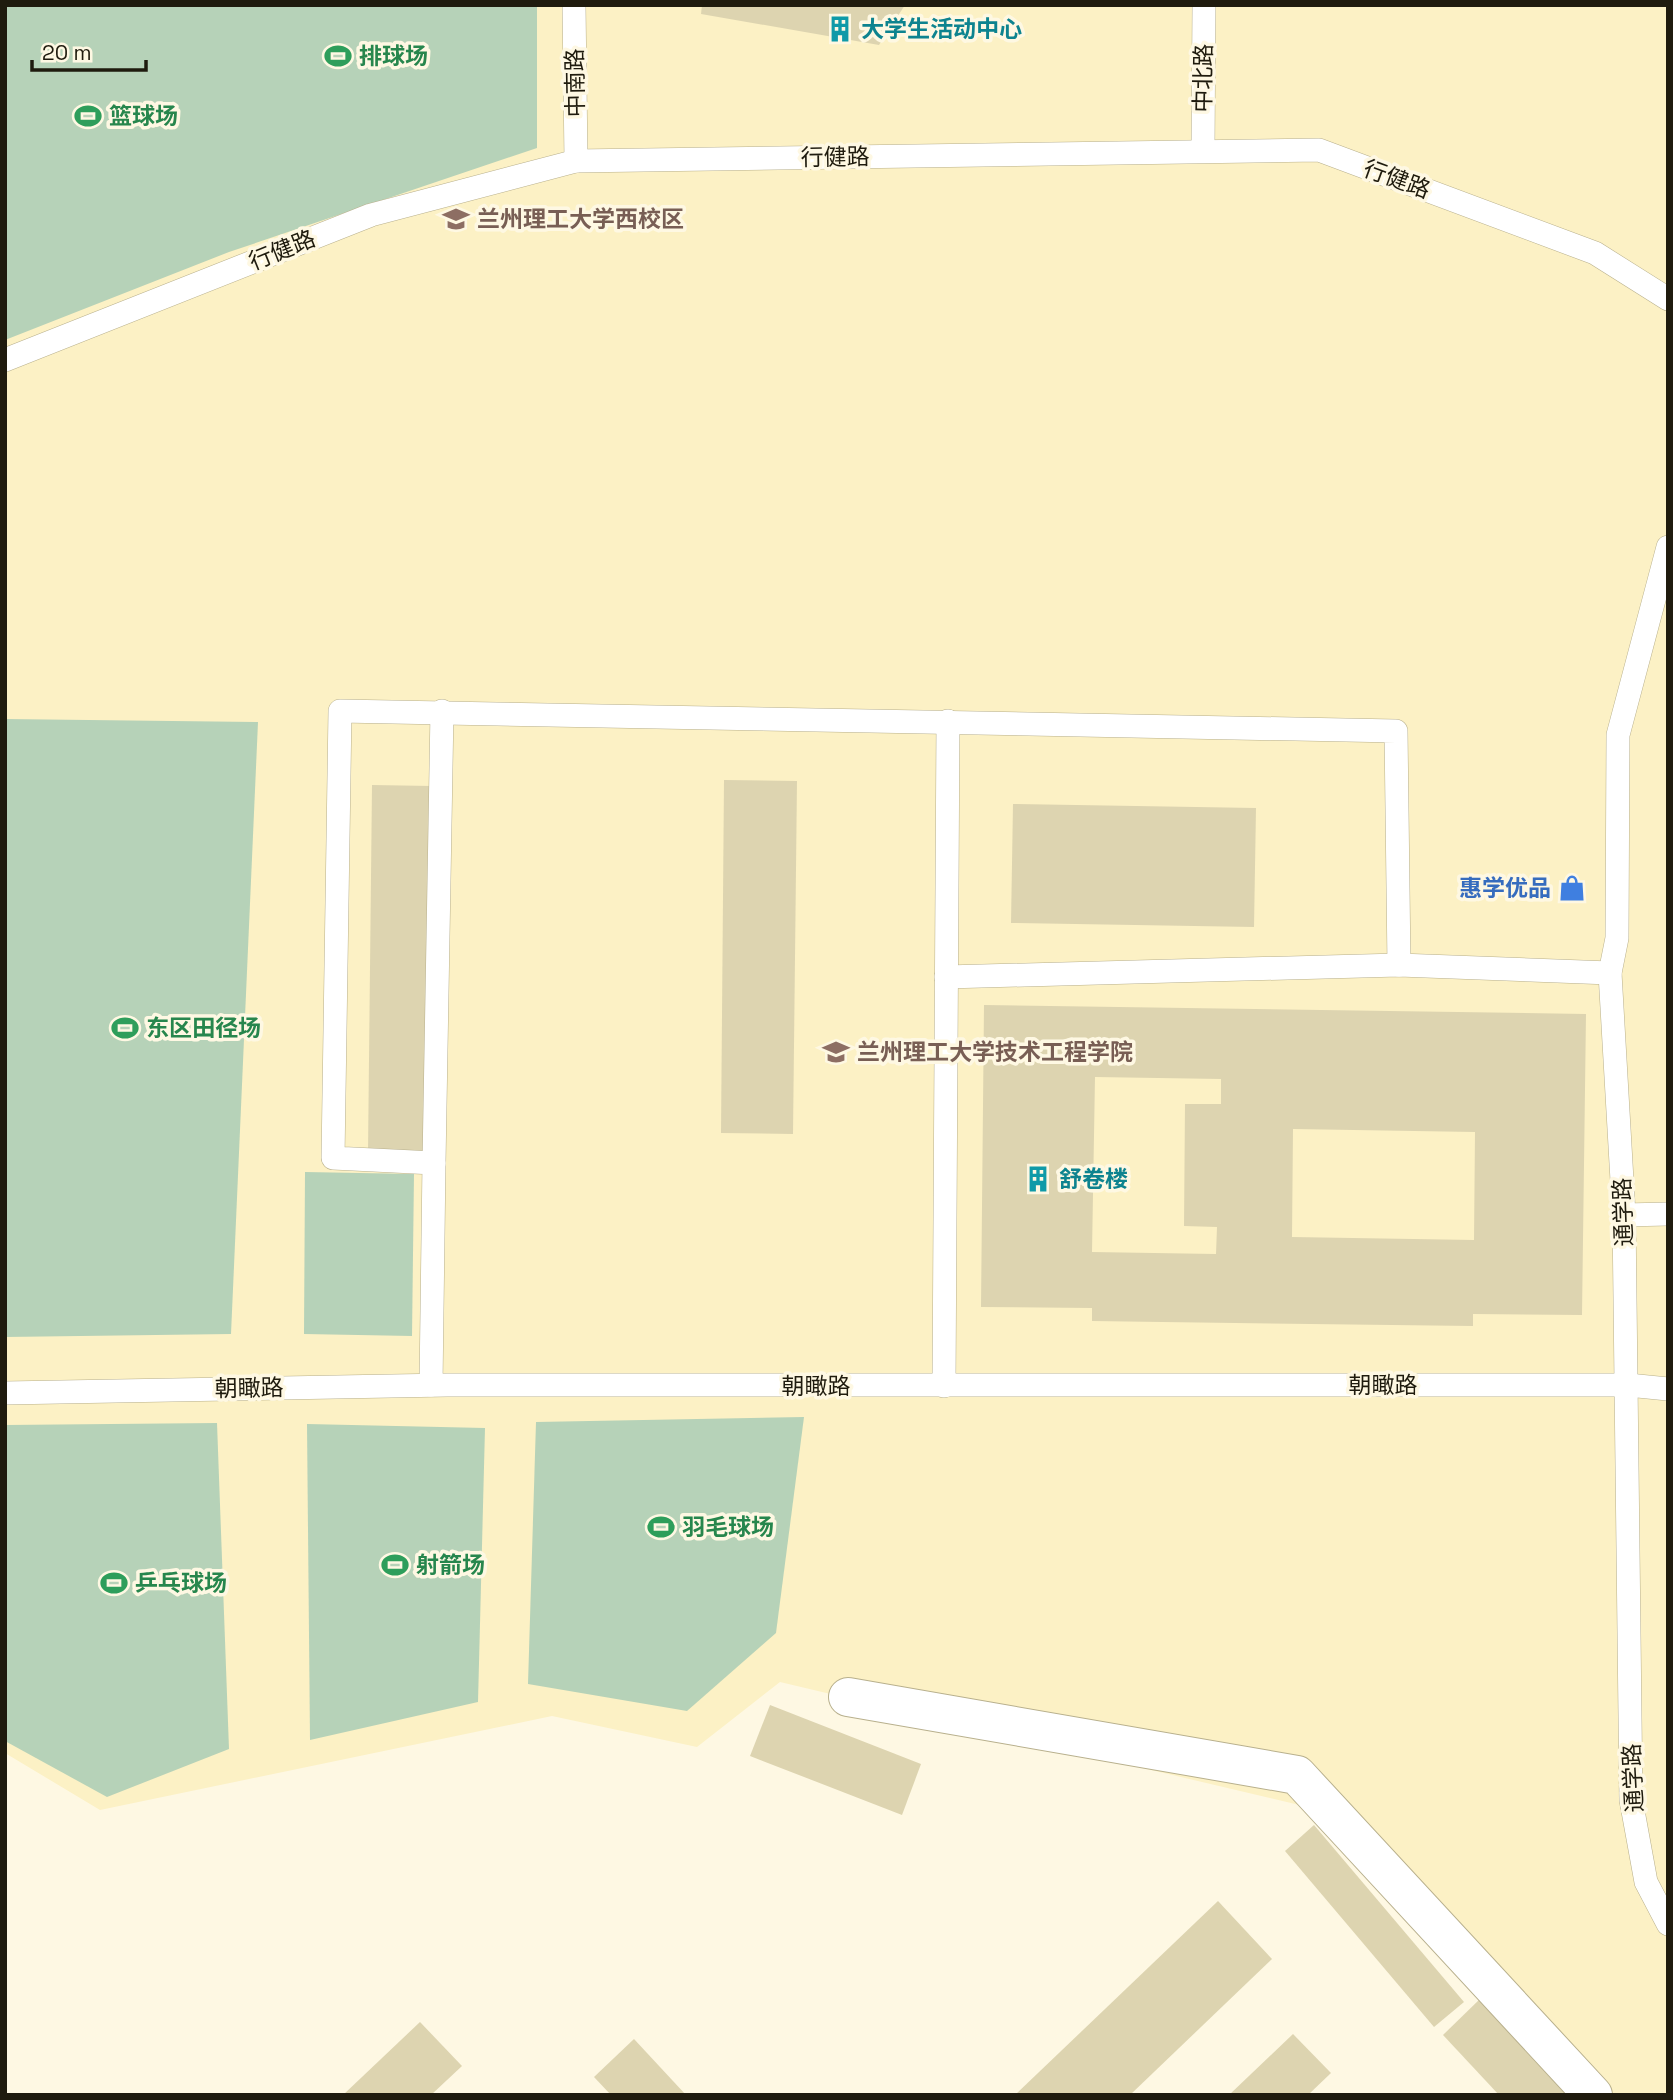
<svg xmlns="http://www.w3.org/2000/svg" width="1673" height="2100" font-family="'Space Grotesk','Noto Sans SC',sans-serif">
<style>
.built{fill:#fcf1c5}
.green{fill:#b6d2b8}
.building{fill:#ddd4b0;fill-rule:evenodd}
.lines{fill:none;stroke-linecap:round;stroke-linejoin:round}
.lane-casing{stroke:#b8b08d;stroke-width:24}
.street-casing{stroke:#b8b08d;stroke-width:40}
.lane{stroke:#fff;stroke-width:23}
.street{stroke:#fff;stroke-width:38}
.labels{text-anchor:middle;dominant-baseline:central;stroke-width:7;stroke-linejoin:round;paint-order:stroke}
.culture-label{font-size:23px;font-weight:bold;fill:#0d838f;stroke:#fef8e3;text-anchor:start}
.leisure-label{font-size:23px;font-weight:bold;fill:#27864d;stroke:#fef8e3;text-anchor:start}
.street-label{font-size:23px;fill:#1f1b0e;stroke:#fef8e3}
.education-label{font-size:23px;font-weight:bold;fill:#785e54;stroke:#fef8e3;text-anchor:start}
.shop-label{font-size:23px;font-weight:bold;fill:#366cbe;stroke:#fef8e3;text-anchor:end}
</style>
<rect width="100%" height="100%" fill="#fef8e3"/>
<!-- built -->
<polygon class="built" points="5,5 1668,5 1668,2095 1606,2095 1337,1814 780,1682 697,1747 552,1716 100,1810 5,1753"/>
<!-- green -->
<g class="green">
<polygon points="5,5 537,5 537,148 229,252 5,340"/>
<polygon points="5,719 258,722 231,1334 5,1337"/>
<polygon points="305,1172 414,1174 412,1336 304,1334"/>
<polygon points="804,1417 776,1633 687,1711 528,1684 536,1422"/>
<polygon points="217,1423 229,1749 107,1797 5,1741 5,1425"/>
<polygon points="307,1424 485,1428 478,1702 310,1740"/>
</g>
<!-- building -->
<g class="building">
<polygon points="702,5 905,5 879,45 701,14"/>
<polygon points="724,780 797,781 793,1134 721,1133"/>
<polygon points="372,785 432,786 428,1153 368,1152"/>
<polygon points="1013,804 1256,808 1254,927 1011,923"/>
<path d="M984 1005 1586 1014 1582 1315 1473 1314V1326L1162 1322 1092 1321V1308L981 1307ZM1095 1077 1221 1079V1104H1185L1184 1226 1217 1227 1216 1254 1092 1252ZM1293 1129 1475 1132 1474 1240 1292 1237Z"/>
<polygon points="770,1705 921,1764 902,1815 750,1756"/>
<polygon points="1314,1825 1464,2002 1434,2027 1285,1851"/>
<polygon points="1218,1901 1272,1959 1130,2095 1015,2095"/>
<polygon points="1482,1997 1574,2095 1499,2095 1443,2035"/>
<polygon points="420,2022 462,2066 431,2095 343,2095"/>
<polygon points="1293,2034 1331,2073 1308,2095 1229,2095"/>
<polygon points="634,2039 686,2095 611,2095 594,2077"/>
</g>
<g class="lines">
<!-- lane casing -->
<g class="lane-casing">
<g id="lane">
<polyline points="574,5 576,161"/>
<polyline points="1203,150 1204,5"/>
<polyline points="5,360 371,215 576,161 1319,150 1595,253 1668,299"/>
<polyline points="1668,547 1618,735 1617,938 1610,973 1624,1215 1631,1800 1646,1882 1668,1924"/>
<polyline points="946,977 1399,965 1610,973"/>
<polyline points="434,1163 442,711"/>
<polyline points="1624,1215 1668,1214"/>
<polyline points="431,1385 434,1163 333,1158 340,711 1396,731 1399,965"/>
<polyline points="944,1386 948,721"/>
<polyline points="5,1393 447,1385 1628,1385 1668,1389"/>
</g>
</g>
<!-- street casing -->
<g class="street-casing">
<polyline id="street" points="848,1697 1297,1775 1593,2095"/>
</g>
<!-- lane -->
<use href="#lane" class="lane"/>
<!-- street -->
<use href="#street" class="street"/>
</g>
<!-- icons -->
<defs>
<g id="building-bare" transform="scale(2.1)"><path d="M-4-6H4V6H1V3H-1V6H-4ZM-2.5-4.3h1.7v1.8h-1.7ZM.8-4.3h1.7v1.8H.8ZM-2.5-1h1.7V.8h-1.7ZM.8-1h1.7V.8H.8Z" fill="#0f9aa8" stroke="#fef8e3" stroke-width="2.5" paint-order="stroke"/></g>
<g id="stadium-bare" transform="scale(2.1)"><path d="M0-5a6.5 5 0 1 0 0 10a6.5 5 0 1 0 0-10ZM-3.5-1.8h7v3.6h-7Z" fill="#2e9e5b" stroke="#fef8e3" stroke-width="2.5" paint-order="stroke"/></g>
<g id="university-bare" transform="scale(2.1)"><path d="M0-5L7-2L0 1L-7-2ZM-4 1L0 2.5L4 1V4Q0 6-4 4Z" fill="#8d6e63" stroke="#fef8e3" stroke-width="2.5" paint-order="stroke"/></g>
<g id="shop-bare" transform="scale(2.1)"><path d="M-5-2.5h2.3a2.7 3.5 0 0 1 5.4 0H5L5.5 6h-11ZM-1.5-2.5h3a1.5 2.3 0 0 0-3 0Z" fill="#3f7fe0" stroke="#fef8e3" stroke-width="2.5" paint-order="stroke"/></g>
</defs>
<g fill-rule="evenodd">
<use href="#building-bare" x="840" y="29"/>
<use href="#stadium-bare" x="338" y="56"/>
<use href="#stadium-bare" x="88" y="116"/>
<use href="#university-bare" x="456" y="219"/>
<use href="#shop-bare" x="1572" y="888"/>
<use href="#stadium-bare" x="125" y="1028"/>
<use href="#university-bare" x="836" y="1052"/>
<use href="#building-bare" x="1038" y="1179"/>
<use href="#stadium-bare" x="661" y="1527"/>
<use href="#stadium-bare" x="395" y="1565"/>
<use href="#stadium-bare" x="114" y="1583"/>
</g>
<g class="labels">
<!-- culture labels -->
<g class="culture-label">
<text x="861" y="29">大学生活动中心</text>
<text x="1059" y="1179">舒卷楼</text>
</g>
<!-- leisure labels -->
<g class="leisure-label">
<text x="359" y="56">排球场</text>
<text x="109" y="116">篮球场</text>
<text x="146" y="1028">东区田径场</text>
<text x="682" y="1527">羽毛球场</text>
<text x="416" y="1565">射箭场</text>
<text x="135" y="1583">乒乓球场</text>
</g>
<!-- street labels -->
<g class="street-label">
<text transform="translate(1203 78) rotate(-89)">中北路</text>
<text transform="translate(575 83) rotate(-91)">中南路</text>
<text transform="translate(835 157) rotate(-1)">行健路</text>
<text transform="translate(1397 179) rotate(20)">行健路</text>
<text transform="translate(282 250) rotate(-22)">行健路</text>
<text transform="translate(1623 1212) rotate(-92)">通学路</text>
<text x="1383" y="1385">朝瞰路</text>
<text x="816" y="1386">朝瞰路</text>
<text transform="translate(249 1388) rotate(-1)">朝瞰路</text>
<text transform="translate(1633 1778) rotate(-93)">通学路</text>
</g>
<!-- education labels -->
<g class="education-label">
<text x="477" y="219">兰州理工大学西校区</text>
<text x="857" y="1052">兰州理工大学技术工程学院</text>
</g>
<!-- shop labels -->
<g class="shop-label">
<text x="1551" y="888">惠学优品</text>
</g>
</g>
<!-- border -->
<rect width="1673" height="2100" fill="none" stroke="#1f1b0e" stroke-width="14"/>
<!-- scale -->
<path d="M32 60v10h114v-10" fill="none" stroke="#1f1b0e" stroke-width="3.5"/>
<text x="42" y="60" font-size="21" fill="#1f1b0e" stroke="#fef8e3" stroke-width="5" paint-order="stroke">20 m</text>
</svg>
